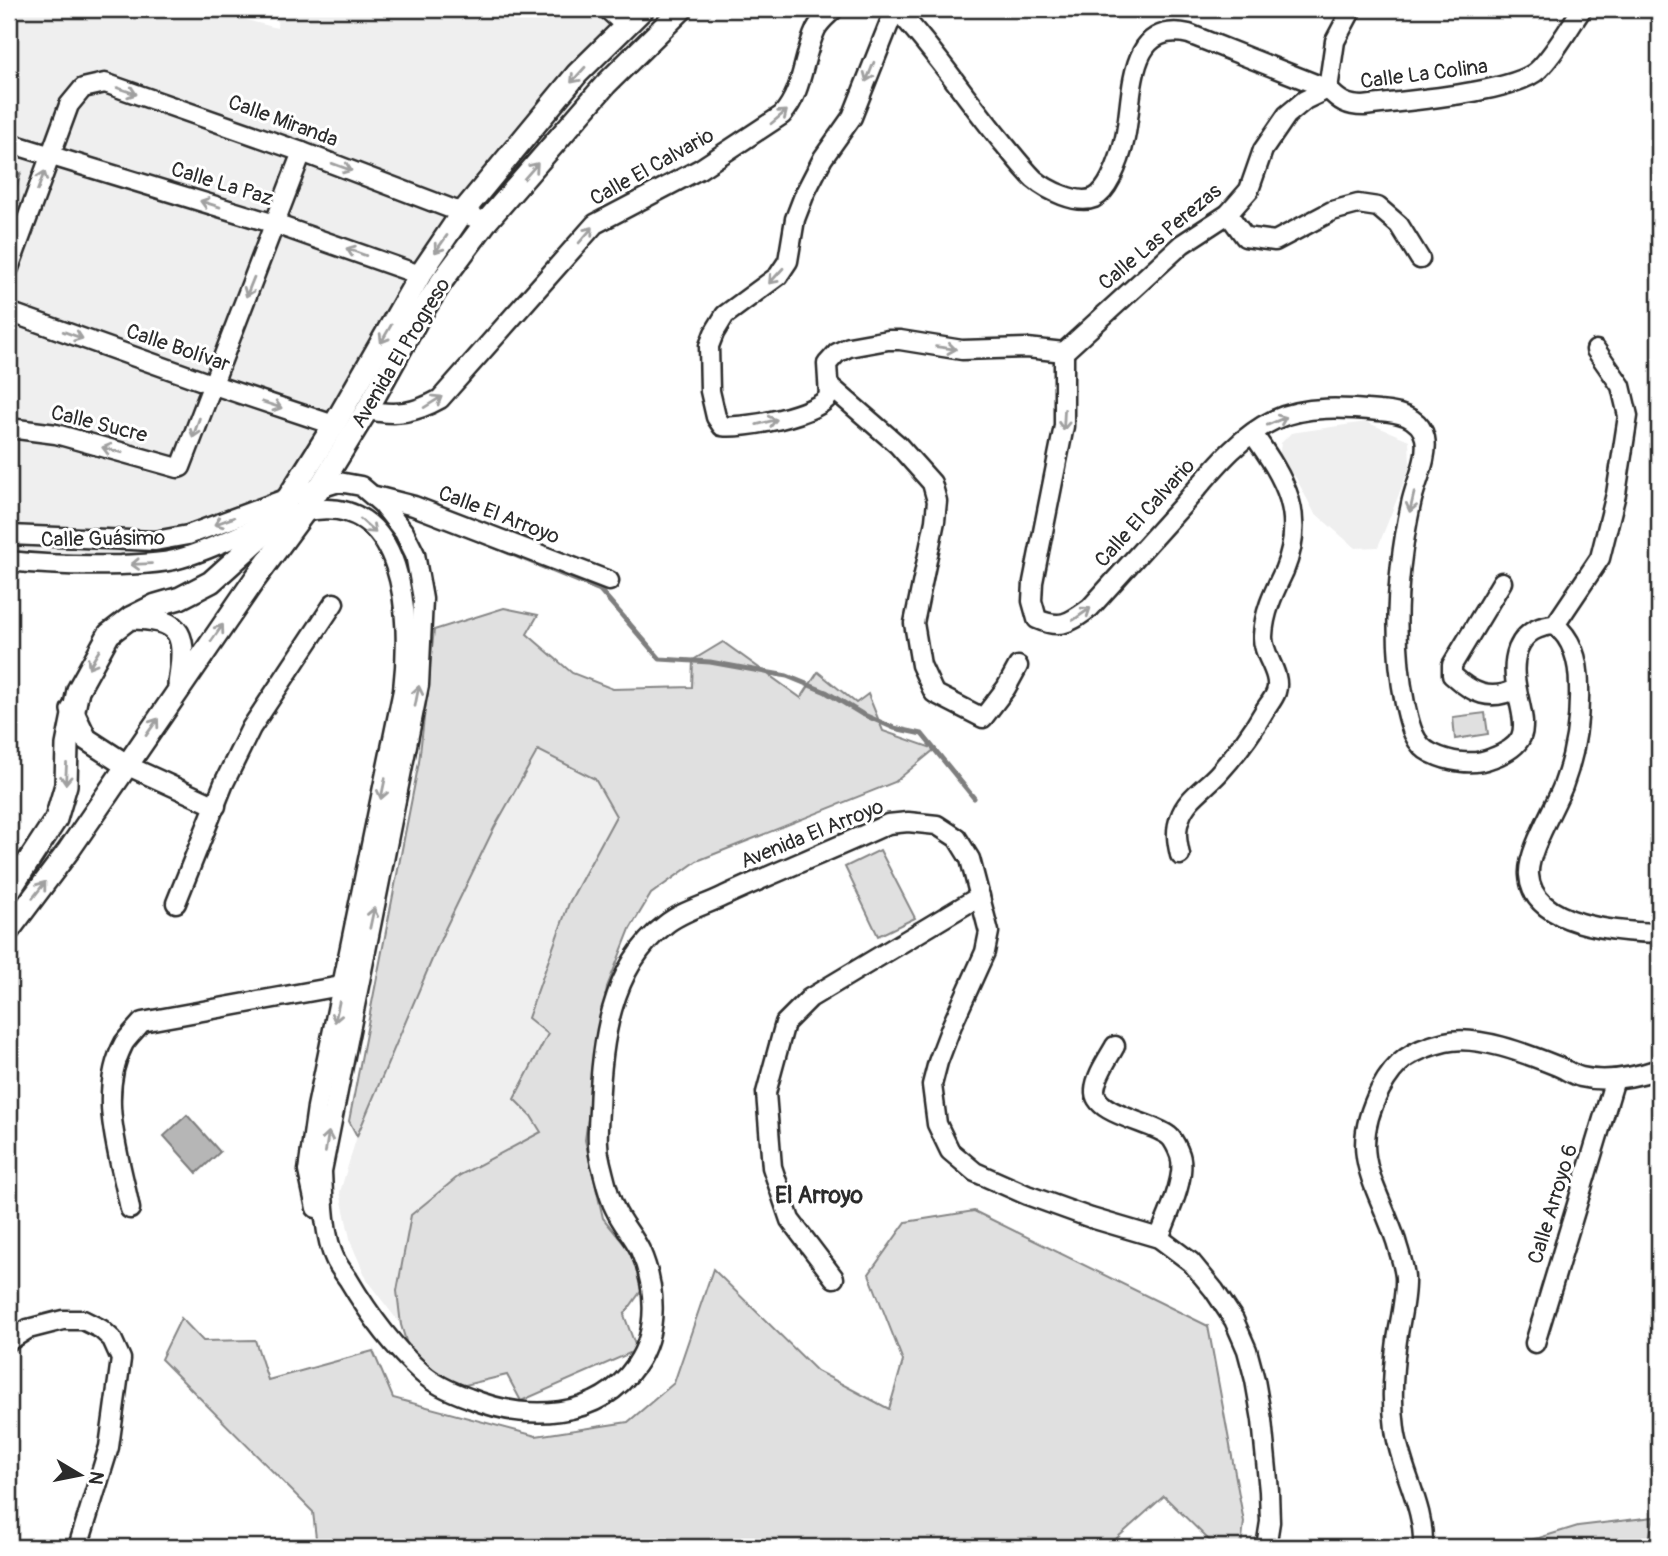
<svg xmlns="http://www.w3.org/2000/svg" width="1668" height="1556" font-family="Pangolin,sans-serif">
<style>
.built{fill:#efefef}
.green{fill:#e0e0e0;stroke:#868686;stroke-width:2}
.water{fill:#b6b6b6;stroke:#7e7e7e;stroke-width:2}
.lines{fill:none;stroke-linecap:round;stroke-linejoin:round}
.stream{stroke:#7e7e7e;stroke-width:5}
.minor-casing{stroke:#2b2b2b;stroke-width:23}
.tertiary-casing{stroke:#2b2b2b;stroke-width:26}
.minor{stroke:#fff;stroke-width:18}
.tertiary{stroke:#fff;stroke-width:21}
.oneway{stroke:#a0a0a0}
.labels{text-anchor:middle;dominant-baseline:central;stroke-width:6;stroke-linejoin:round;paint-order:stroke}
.street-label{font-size:21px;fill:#2b2b2b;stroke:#fff}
.neighbourhood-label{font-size:23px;font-weight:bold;fill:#2b2b2b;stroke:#fff}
</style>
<rect width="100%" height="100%" fill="#fff"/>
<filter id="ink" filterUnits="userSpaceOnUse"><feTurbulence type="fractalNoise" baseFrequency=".0143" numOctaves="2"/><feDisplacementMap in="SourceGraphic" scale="14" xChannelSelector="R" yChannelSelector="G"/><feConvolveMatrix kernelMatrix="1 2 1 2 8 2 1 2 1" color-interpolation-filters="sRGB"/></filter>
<g filter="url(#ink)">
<!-- built -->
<g class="built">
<polygon points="9,9 204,9 277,28 278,9 655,9 638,29 485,181 276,514 173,555 129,557 9,549"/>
<polygon points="1366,422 1409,440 1410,466 1378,547 1355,548 1314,512 1296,478 1279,460 1281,443 1291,433"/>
<polygon points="538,750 595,779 616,815 569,903 549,1034 514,1099 531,1116 542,1132 460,1175 412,1215 397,1291 401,1325 368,1282 351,1243 340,1192 357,1136 445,929 494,828"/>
</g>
<!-- green -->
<g class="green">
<polygon points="21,173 9,212 9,178"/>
<polygon points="504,608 538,615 527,634 572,673 613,689 692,687 693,660 723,642 801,698 818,672 856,703 868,694 883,731 935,749 895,782 697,861 651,894 630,929 607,987 585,1140 603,1218 633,1255 641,1291 624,1315 637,1350 521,1401 507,1375 457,1387 410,1354 401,1325 397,1291 411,1215 460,1175 541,1132 531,1116 514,1099 548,1034 528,1018 569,903 616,816 595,779 538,750 494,828 445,929 357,1136 349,1121 419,762 434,630"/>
<polygon points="1485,713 1488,734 1455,739 1453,717"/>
<polygon points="880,850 915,918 878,936 845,867"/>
<polygon points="974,1211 1208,1326 1244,1522 1241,1547 1216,1547 1164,1496 1107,1547 317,1547 313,1512 161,1359 181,1318 203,1341 255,1340 268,1380 373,1351 393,1398 536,1436 628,1422 674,1383 713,1269 817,1371 889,1409 903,1361 869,1274 906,1222"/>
<polygon points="1654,1517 1647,1547 1493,1547 1539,1538 1578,1526"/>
</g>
<!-- water -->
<polygon class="water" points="187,1115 220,1152 197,1173 164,1136"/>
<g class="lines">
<!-- stream -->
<polyline class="stream" points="466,535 600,590 660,659 710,662 787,676 826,692 862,714 894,728 922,734 974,798"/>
<!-- minor casing -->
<g class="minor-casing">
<g id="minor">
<polyline points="607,9 626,26"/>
<path d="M895 9 852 117 823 158 805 193 795 219 788 261 778 276 725 315 714 333 709 346 710 391 716 417 722 426C744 429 817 415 829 396L827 364 837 353 849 347 888 340H900L962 350 1027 348 1064 352"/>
<path d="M896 9C935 50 966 99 1003 143 1013 155 1023 168 1034 179 1047 190 1077 205 1094 198 1102 194 1107 186 1111 178 1117 166 1122 152 1125 138 1134 97 1126 20 1189 34L1328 89C1339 101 1347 106 1364 106 1401 101 1514 93 1538 70 1554 55 1569 28 1582 9"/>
<polyline points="1328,89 1335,41 1352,9"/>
<polyline points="9,143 275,224 420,275"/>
<polyline points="1228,214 1245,237 1275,241 1332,211 1358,204 1378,207 1399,225 1420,259"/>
<polyline points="9,268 69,105 83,88 105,83 302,152 486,222"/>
<polyline points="9,312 211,384 334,425"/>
<path d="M1064 352V426L1033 582 1032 601 1037 619C1062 630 1070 622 1090 608 1121 574 1151 540 1182 506 1209 475 1236 438 1274 420 1305 405 1346 408 1379 411 1397 412 1420 416 1425 438 1429 458 1415 484 1411 504 1397 569 1392 638 1405 704 1409 721 1413 745 1431 753 1449 762 1473 766 1492 758 1503 754 1516 748 1521 737 1530 715 1506 681 1518 649 1525 632 1538 626 1555 625 1574 640 1579 664 1579 687 1580 721 1575 754 1563 786 1554 809 1527 853 1529 875 1532 927 1622 932 1659 933"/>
<polyline points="1064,352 1182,244 1228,214 1249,190 1263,150 1287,115 1305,100 1328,89"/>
<polyline points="830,386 898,445 932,483 937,501 935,521 914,623 921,665 934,693 983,718 1006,688 1018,666"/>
<path d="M367 410C396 416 415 413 440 399L595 224 700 169 782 115C804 90 802 58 816 29 820 21 828 15 834 9"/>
<polyline points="9,428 56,434 178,468 181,467 302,152"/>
<polyline points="375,496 414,506 609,581"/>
<path d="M9 535 155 541 188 535 288 498 339 482 361 486 382 504 404 532 415 554 423 599 419 685 322 1171C323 1196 324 1237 335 1259 338 1266 344 1273 348 1279 367 1311 394 1348 422 1373 435 1385 452 1392 469 1398 526 1421 598 1421 636 1365 659 1332 656 1286 640 1250 633 1236 622 1224 615 1209 608 1196 605 1179 601 1164 596 1146 598 1128 599 1110 601 1046 610 967 665 925 682 911 704 906 724 896 778 871 834 849 888 824L908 822 937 825 957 838 970 859 989 932 985 952 952 1025 938 1062 932 1085 937 1124 950 1151 975 1172 1027 1195 1091 1218 1159 1238 1191 1262 1214 1290 1234 1320 1247 1350 1255 1380 1262 1420 1269 1491 1270 1522 1266 1547"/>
<path d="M9 561C46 565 83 566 121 565 138 564 156 564 174 560 219 549 258 522 303 512 408 488 411 621 403 690L317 1107 308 1171 316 1208"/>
<path d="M1502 582 1452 665V675C1472 693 1490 702 1516 689"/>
<polyline points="1555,625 1600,558 1616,494 1628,416 1621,386 1596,350"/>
<polyline points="126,765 216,806"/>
<path d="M1180 855C1177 842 1175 830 1180 818 1186 799 1205 788 1218 774 1236 754 1252 733 1265 710 1269 704 1274 698 1276 692 1282 673 1262 655 1263 636 1264 612 1274 592 1284 571 1307 515 1285 479 1253 434"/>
<polyline points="176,903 224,783 251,728 334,603"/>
<path d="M1115 1046C1108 1059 1096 1075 1095 1090 1093 1115 1153 1122 1169 1136 1173 1139 1178 1149 1180 1155 1187 1177 1167 1217 1159 1238"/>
<path d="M130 1209C120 1156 96 1095 124 1043 129 1036 136 1029 142 1022L352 984"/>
<polyline points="834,1278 790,1220 772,1167 766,1093 785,1023 810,998 980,896"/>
<polyline points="9,1341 28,1329 63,1320 83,1320 101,1329 112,1339 121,1359 109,1447 78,1547"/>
<polyline points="1535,1343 1615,1079"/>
<path d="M1423 1547C1425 1506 1400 1470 1395 1429 1391 1400 1393 1369 1397 1340 1400 1320 1406 1297 1405 1277 1404 1265 1399 1252 1396 1241 1376 1182 1347 1154 1380 1090 1396 1060 1412 1050 1445 1042 1476 1034 1527 1054 1557 1066 1565 1069 1573 1075 1581 1077 1606 1083 1635 1077 1659 1069"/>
</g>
</g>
<!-- tertiary casing -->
<g class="tertiary-casing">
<g id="tertiary">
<path d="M131 618C185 619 186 636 179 684"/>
<polyline points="72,710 86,739 126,765"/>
<polyline points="9,891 56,819 66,785 67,745 78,690 109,634 130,618 156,605 180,598 211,582 262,536 274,520 334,425 420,275 462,213 577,74 643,9"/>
<polyline points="9,930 69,850 255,579 305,511 367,410 418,318 442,281 486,222 606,84 682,9"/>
</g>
</g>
<!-- minor -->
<use href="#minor" class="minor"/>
<!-- tertiary -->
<use href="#tertiary" class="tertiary"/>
</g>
<!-- one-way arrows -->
<defs><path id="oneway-shaft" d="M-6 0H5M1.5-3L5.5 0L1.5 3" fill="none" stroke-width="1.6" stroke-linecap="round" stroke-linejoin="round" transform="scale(1.75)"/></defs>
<g class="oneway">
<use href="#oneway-shaft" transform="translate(870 72) rotate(112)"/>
<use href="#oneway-shaft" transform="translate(578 75) rotate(132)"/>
<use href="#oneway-shaft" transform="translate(127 91) rotate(19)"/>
<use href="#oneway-shaft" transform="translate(779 117) rotate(-40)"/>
<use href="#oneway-shaft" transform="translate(342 167) rotate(20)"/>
<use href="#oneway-shaft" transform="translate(531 171) rotate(-49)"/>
<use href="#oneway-shaft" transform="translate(41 181) rotate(-70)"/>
<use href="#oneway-shaft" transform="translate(210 204) rotate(-163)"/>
<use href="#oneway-shaft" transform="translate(586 235) rotate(-49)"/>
<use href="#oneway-shaft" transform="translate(441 244) rotate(125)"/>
<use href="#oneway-shaft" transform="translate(356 252) rotate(-160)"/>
<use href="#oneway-shaft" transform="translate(776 276) rotate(132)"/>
<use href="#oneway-shaft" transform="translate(250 287) rotate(112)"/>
<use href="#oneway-shaft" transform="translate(386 334) rotate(120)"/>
<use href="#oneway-shaft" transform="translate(73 335) rotate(20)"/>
<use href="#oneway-shaft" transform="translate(946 348) rotate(8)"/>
<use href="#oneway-shaft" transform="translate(433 402) rotate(-32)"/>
<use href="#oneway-shaft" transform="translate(272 405) rotate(18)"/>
<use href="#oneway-shaft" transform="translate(1064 420) rotate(93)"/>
<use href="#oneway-shaft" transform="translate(1277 421) rotate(-23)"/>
<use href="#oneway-shaft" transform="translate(767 422) rotate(-14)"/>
<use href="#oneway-shaft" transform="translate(196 428) rotate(109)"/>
<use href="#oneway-shaft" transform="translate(112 450) rotate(-165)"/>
<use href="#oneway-shaft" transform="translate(1412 502) rotate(103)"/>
<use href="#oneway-shaft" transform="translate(224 521) rotate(160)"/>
<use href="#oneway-shaft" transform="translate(368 526) rotate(42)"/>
<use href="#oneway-shaft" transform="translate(141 564) rotate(178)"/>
<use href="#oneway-shaft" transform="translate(1082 614) rotate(-35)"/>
<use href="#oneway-shaft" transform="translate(217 633) rotate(-55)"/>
<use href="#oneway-shaft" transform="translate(94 659) rotate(121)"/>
<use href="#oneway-shaft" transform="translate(417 696) rotate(-79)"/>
<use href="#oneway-shaft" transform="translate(152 727) rotate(-55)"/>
<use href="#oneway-shaft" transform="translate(66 774) rotate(93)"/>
<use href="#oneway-shaft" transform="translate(383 789) rotate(102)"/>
<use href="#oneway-shaft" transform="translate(39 890) rotate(-52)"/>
<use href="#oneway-shaft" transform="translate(372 918) rotate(-78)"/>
<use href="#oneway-shaft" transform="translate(337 1012) rotate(102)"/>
<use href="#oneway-shaft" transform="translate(327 1142) rotate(-81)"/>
</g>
</g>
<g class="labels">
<!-- street labels -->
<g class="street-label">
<text transform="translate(1424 74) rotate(-7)">Calle La Colina</text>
<text transform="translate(283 121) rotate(20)">Calle Miranda</text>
<text transform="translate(652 167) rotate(-29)">Calle El Calvario</text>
<text transform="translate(222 184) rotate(17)">Calle La Paz</text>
<text transform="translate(1160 237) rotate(-40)">Calle Las Perezas</text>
<text transform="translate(178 348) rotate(19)">Calle Bolívar</text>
<text transform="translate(401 353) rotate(-59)">Avenida El Progreso</text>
<text transform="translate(99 424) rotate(14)">Calle Sucre</text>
<text transform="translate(1145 513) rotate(-48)">Calle El Calvario</text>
<text transform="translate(499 515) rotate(21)">Calle El Arroyo</text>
<text transform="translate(103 539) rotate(-1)">Calle Guásimo</text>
<text transform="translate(812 834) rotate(-22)">Avenida El Arroyo</text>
<text transform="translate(1553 1204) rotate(-73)">Calle Arroyo 6</text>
</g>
<!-- neighbourhood labels -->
<g class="neighbourhood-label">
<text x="819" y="1195">El Arroyo</text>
</g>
</g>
<!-- margin -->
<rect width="1668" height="1556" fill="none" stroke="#fff" stroke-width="35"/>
<rect x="18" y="18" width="1633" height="1521" fill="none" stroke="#2b2b2b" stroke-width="2.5" filter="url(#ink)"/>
<!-- north arrow -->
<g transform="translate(80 1475) rotate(100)" stroke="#ffffff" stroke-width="5" paint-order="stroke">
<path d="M0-5L12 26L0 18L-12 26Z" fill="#2b2b2b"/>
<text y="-10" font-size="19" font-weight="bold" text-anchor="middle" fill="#2b2b2b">N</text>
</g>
</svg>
